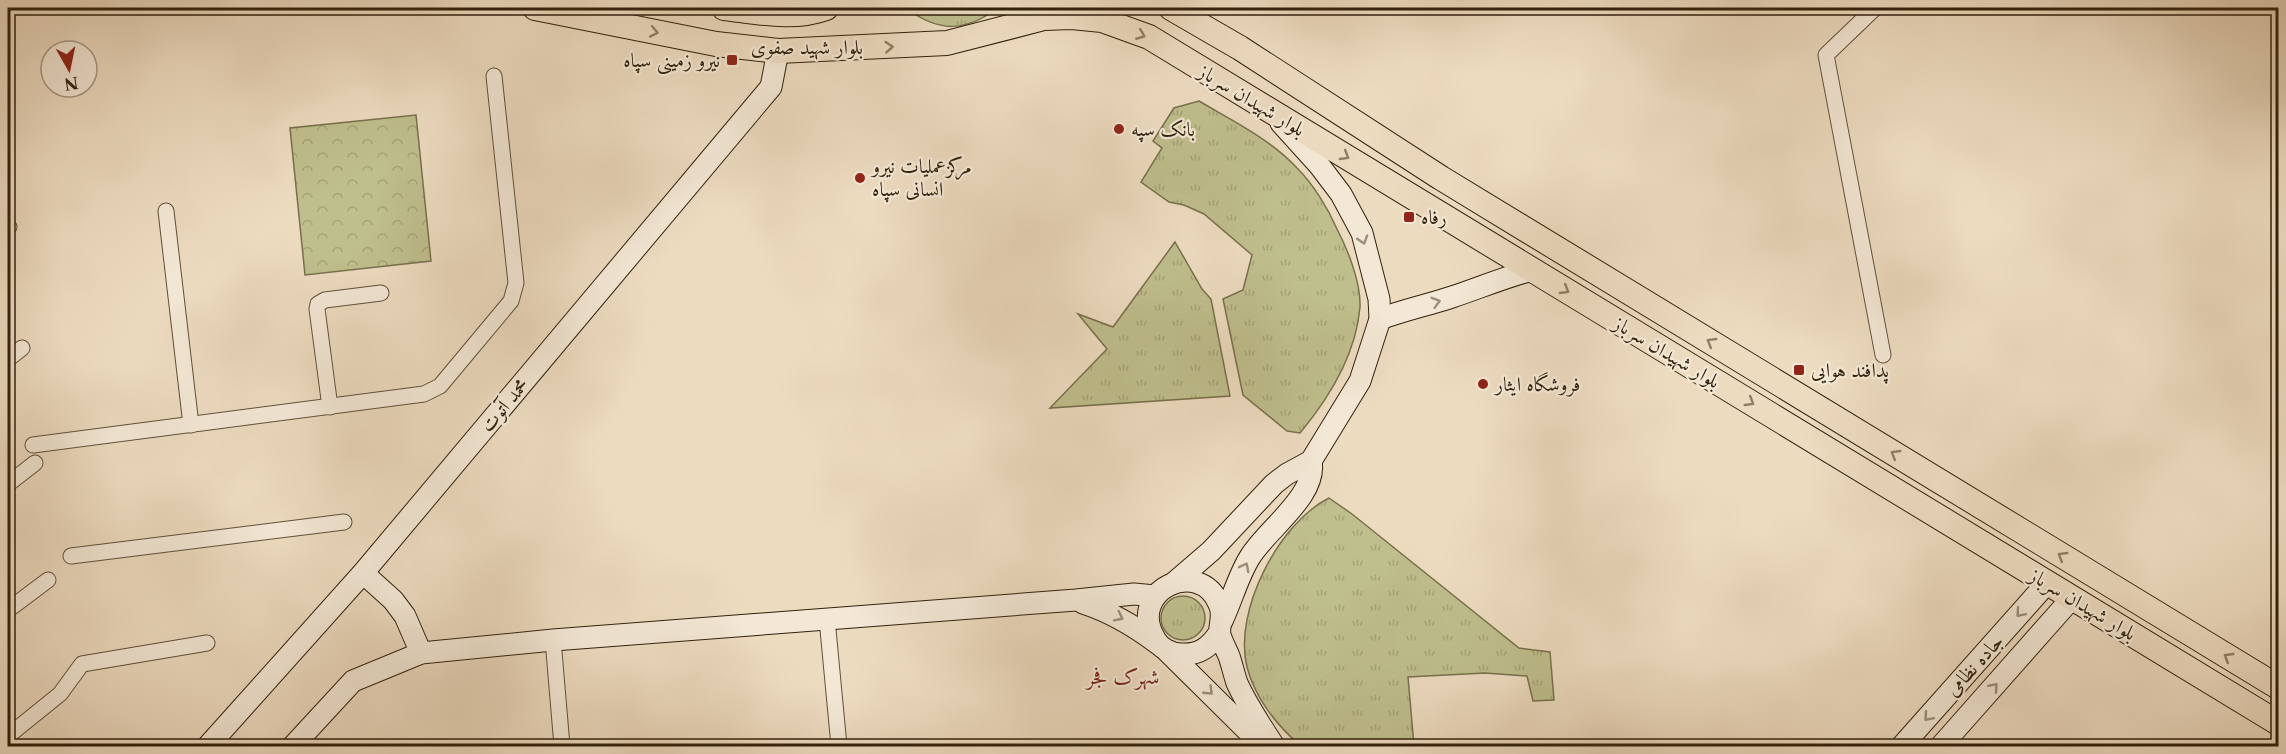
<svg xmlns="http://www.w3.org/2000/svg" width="2286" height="754" font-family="'Libre Caslon Text',Amiri,serif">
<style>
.grass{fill:url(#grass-tufts);stroke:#78704c;stroke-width:1.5}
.park{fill:url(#park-crowns);stroke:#78704c;stroke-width:1.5}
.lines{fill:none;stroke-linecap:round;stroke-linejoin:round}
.street-casing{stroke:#605038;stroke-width:17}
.secondary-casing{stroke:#31210b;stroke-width:23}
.primary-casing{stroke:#31210b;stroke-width:26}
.street{stroke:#f3e8d6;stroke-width:15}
.secondary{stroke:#f3e8d6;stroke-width:21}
.primary{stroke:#eddbc0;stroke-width:24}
.oneway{stroke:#8f7e66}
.oneway2{stroke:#9c8e7b}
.poi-dot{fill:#8f2418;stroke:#f3e8d6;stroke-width:2}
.labels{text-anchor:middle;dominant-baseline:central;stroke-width:4.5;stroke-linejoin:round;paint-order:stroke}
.street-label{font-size:20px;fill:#31210b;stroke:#f3e8d6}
.poi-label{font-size:20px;fill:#31210b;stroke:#f3e8d6;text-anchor:start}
.neighbourhood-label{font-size:21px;fill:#7a1f14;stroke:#f3e8d6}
</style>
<defs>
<pattern id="grass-tufts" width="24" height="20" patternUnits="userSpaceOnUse" patternTransform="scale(1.5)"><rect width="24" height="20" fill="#bfbe8d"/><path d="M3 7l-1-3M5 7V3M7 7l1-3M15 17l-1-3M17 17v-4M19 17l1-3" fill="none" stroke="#a5a378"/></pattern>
<pattern id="park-crowns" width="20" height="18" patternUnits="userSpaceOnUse" patternTransform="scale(1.5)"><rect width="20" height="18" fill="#bfbe8d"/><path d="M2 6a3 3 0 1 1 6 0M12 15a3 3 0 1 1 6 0" fill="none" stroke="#a5a378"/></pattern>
</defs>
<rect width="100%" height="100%" fill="#eddbc0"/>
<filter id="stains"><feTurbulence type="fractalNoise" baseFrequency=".00333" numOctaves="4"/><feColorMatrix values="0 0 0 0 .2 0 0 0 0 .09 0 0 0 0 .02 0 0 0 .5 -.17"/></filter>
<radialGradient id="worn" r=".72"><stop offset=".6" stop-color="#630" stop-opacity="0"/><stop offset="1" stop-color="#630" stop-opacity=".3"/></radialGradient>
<!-- grass -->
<g class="grass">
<path d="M906 8H998C965 32 939 33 906 8Z"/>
<path d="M1199 101C1233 121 1270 139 1297 168 1313 184 1328 208 1337 229 1348 250 1361 283 1360 307 1356 355 1330 397 1300 433L1287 431 1243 395 1223 299 1243 290 1252 255 1204 214 1184 205 1169 202 1141 182 1162 148 1153 141 1174 108Z"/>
<polygon points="1175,242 1202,289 1211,299 1230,396 1050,408 1107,349 1078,314 1113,327"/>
<path d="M1329 498 1352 514 1519 648 1550 652 1554 700 1533 701 1527 676 1485 673 1408 677 1414 746H1301C1277 726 1255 698 1247 667 1233 611 1279 523 1329 498Z"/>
<circle cx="1183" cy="618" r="22"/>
</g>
<!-- park -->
<polygon class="park" points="416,115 431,261 305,275 290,128"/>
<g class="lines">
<!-- street casing -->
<g class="street-casing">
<g id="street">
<polyline points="1875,8 1826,55 1883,355"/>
<polyline points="166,211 191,425"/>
<polyline points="8,228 9,227"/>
<polyline points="8,359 22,348"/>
<polyline points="330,407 317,309 318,304 325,300 381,293"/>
<polyline points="33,445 424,394 440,386 511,301 516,283 494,76"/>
<polyline points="8,484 35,463"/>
<polyline points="71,556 344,522"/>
<polyline points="8,610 48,580"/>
<polyline points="827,619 839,746"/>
<polyline points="553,640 562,746"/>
<polyline points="8,736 60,694 82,664 207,643"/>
</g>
</g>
<!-- secondary casing -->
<g class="secondary-casing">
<g id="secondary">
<path d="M1380 319C1404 310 1428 305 1452 297 1479 288 1505 277 1532 270"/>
<polyline points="363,573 393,600 405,616 421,653"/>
<polyline points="1175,582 1211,551 1274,484 1287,474 1311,461 1360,381 1380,319 1379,299 1362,233 1341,194 1319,165 1281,123"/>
<path d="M1083 603C1111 612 1133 625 1157 643"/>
<path d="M1222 621C1232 600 1238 576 1250 557 1267 529 1318 495 1311 461"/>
<path d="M1219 633C1210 647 1199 655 1182 654 1171 654 1160 648 1155 639 1126 591 1199 556 1219 604 1225 617 1218 625 1220 635 1222 642 1226 649 1229 656 1232 665 1234 674 1237 683 1247 705 1261 726 1274 746"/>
<polyline points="1167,651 1260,743"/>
<polyline points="208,746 363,573 771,87 778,51"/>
<polyline points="293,746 353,681 421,653 553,640 1076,600 1134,594 1155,596"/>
<polyline points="1902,746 2047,583"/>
<polyline points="1941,746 2072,598"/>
</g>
</g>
<!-- primary casing -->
<g class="primary-casing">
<g id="primary">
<polyline points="535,8 716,44 778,51 947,43 1044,18 1072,17 1102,20 1149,37 2278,723"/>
<path d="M724 8C758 12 794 20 826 8"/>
<polyline points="1171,8 1240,48 1441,178 2278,687"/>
</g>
</g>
<!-- street -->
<use href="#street" class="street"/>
<!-- secondary -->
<use href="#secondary" class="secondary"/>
<!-- primary -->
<use href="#primary" class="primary"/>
</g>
<!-- one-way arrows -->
<defs><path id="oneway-chevron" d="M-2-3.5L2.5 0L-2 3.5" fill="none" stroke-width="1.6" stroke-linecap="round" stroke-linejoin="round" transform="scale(1.5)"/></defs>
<g class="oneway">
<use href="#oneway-chevron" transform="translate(654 32) rotate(11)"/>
<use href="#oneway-chevron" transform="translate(1141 35) rotate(22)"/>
<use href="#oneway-chevron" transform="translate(889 47) rotate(-4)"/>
<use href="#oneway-chevron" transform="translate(1345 156) rotate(31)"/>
<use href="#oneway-chevron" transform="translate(1565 290) rotate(31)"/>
<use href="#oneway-chevron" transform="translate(1711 342) rotate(-149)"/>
<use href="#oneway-chevron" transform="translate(1750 402) rotate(31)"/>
<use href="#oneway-chevron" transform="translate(1895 454) rotate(-149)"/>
<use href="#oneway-chevron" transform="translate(2062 556) rotate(-149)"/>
<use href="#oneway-chevron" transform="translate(2228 657) rotate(-149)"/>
</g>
<g class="oneway2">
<use href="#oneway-chevron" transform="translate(1363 240) rotate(73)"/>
<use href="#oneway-chevron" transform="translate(1436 302) rotate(-16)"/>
<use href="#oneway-chevron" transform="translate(1245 567) rotate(-62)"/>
<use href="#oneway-chevron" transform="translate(2020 613) rotate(131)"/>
<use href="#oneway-chevron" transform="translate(1119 617) rotate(27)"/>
<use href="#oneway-chevron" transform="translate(1994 687) rotate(-49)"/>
<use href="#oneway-chevron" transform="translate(1209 691) rotate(44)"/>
<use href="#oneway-chevron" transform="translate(1928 717) rotate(131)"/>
</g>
<!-- markers -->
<g class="poi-dot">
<rect x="726" y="54" width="12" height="12" rx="3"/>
<circle cx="1119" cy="129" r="6"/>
<circle cx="860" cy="178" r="6"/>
<rect x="1403" y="211" width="12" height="12" rx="3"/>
<rect x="1793" y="364" width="12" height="12" rx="3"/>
<circle cx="1483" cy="384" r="6"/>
</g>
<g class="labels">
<!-- street labels -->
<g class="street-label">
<text x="807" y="47">بلوار شهید صفوی</text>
<text transform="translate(1252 100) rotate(31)">بلوار شهیدان سرباز</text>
<text transform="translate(1667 352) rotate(31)">بلوار شهیدان سرباز</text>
<text transform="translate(504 405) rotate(-50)">محمد آتوت</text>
<text transform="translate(2083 604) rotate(31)">بلوار شهیدان سرباز</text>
<text transform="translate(1974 665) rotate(-48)">جاده نظامی</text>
</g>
<!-- poi labels -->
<g class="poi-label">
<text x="720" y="60" text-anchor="end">نیرو زمینی سپاه</text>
<text x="1131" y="129">بانک سپه</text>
<text x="872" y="166">مرکزعملیات نیرو<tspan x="872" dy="23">انسانی سپاه</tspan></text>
<text x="1421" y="217">رفاه</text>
<text x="1811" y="370">پدافند هوایی</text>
<text x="1495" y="384">فروشگاه ایثار</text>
</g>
<!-- neighbourhood labels -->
<g class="neighbourhood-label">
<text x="1123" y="676">شهرک فجر</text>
</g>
</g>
<!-- margin -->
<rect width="2286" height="754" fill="none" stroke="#eddbc0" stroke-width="30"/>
<rect x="9" y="9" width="2268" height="736" fill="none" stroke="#31210b" stroke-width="3"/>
<rect x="15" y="15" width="2256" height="724" fill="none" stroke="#31210b" stroke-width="1.5"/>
<!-- north arrow -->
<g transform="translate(69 69) rotate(171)"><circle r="28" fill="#f3e8d6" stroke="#a59885" stroke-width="1.5"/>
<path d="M0-4.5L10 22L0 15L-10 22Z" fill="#8f2418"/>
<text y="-9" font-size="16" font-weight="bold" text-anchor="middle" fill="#31210b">N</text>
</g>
<rect width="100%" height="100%" filter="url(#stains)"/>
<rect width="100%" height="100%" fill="url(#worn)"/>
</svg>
